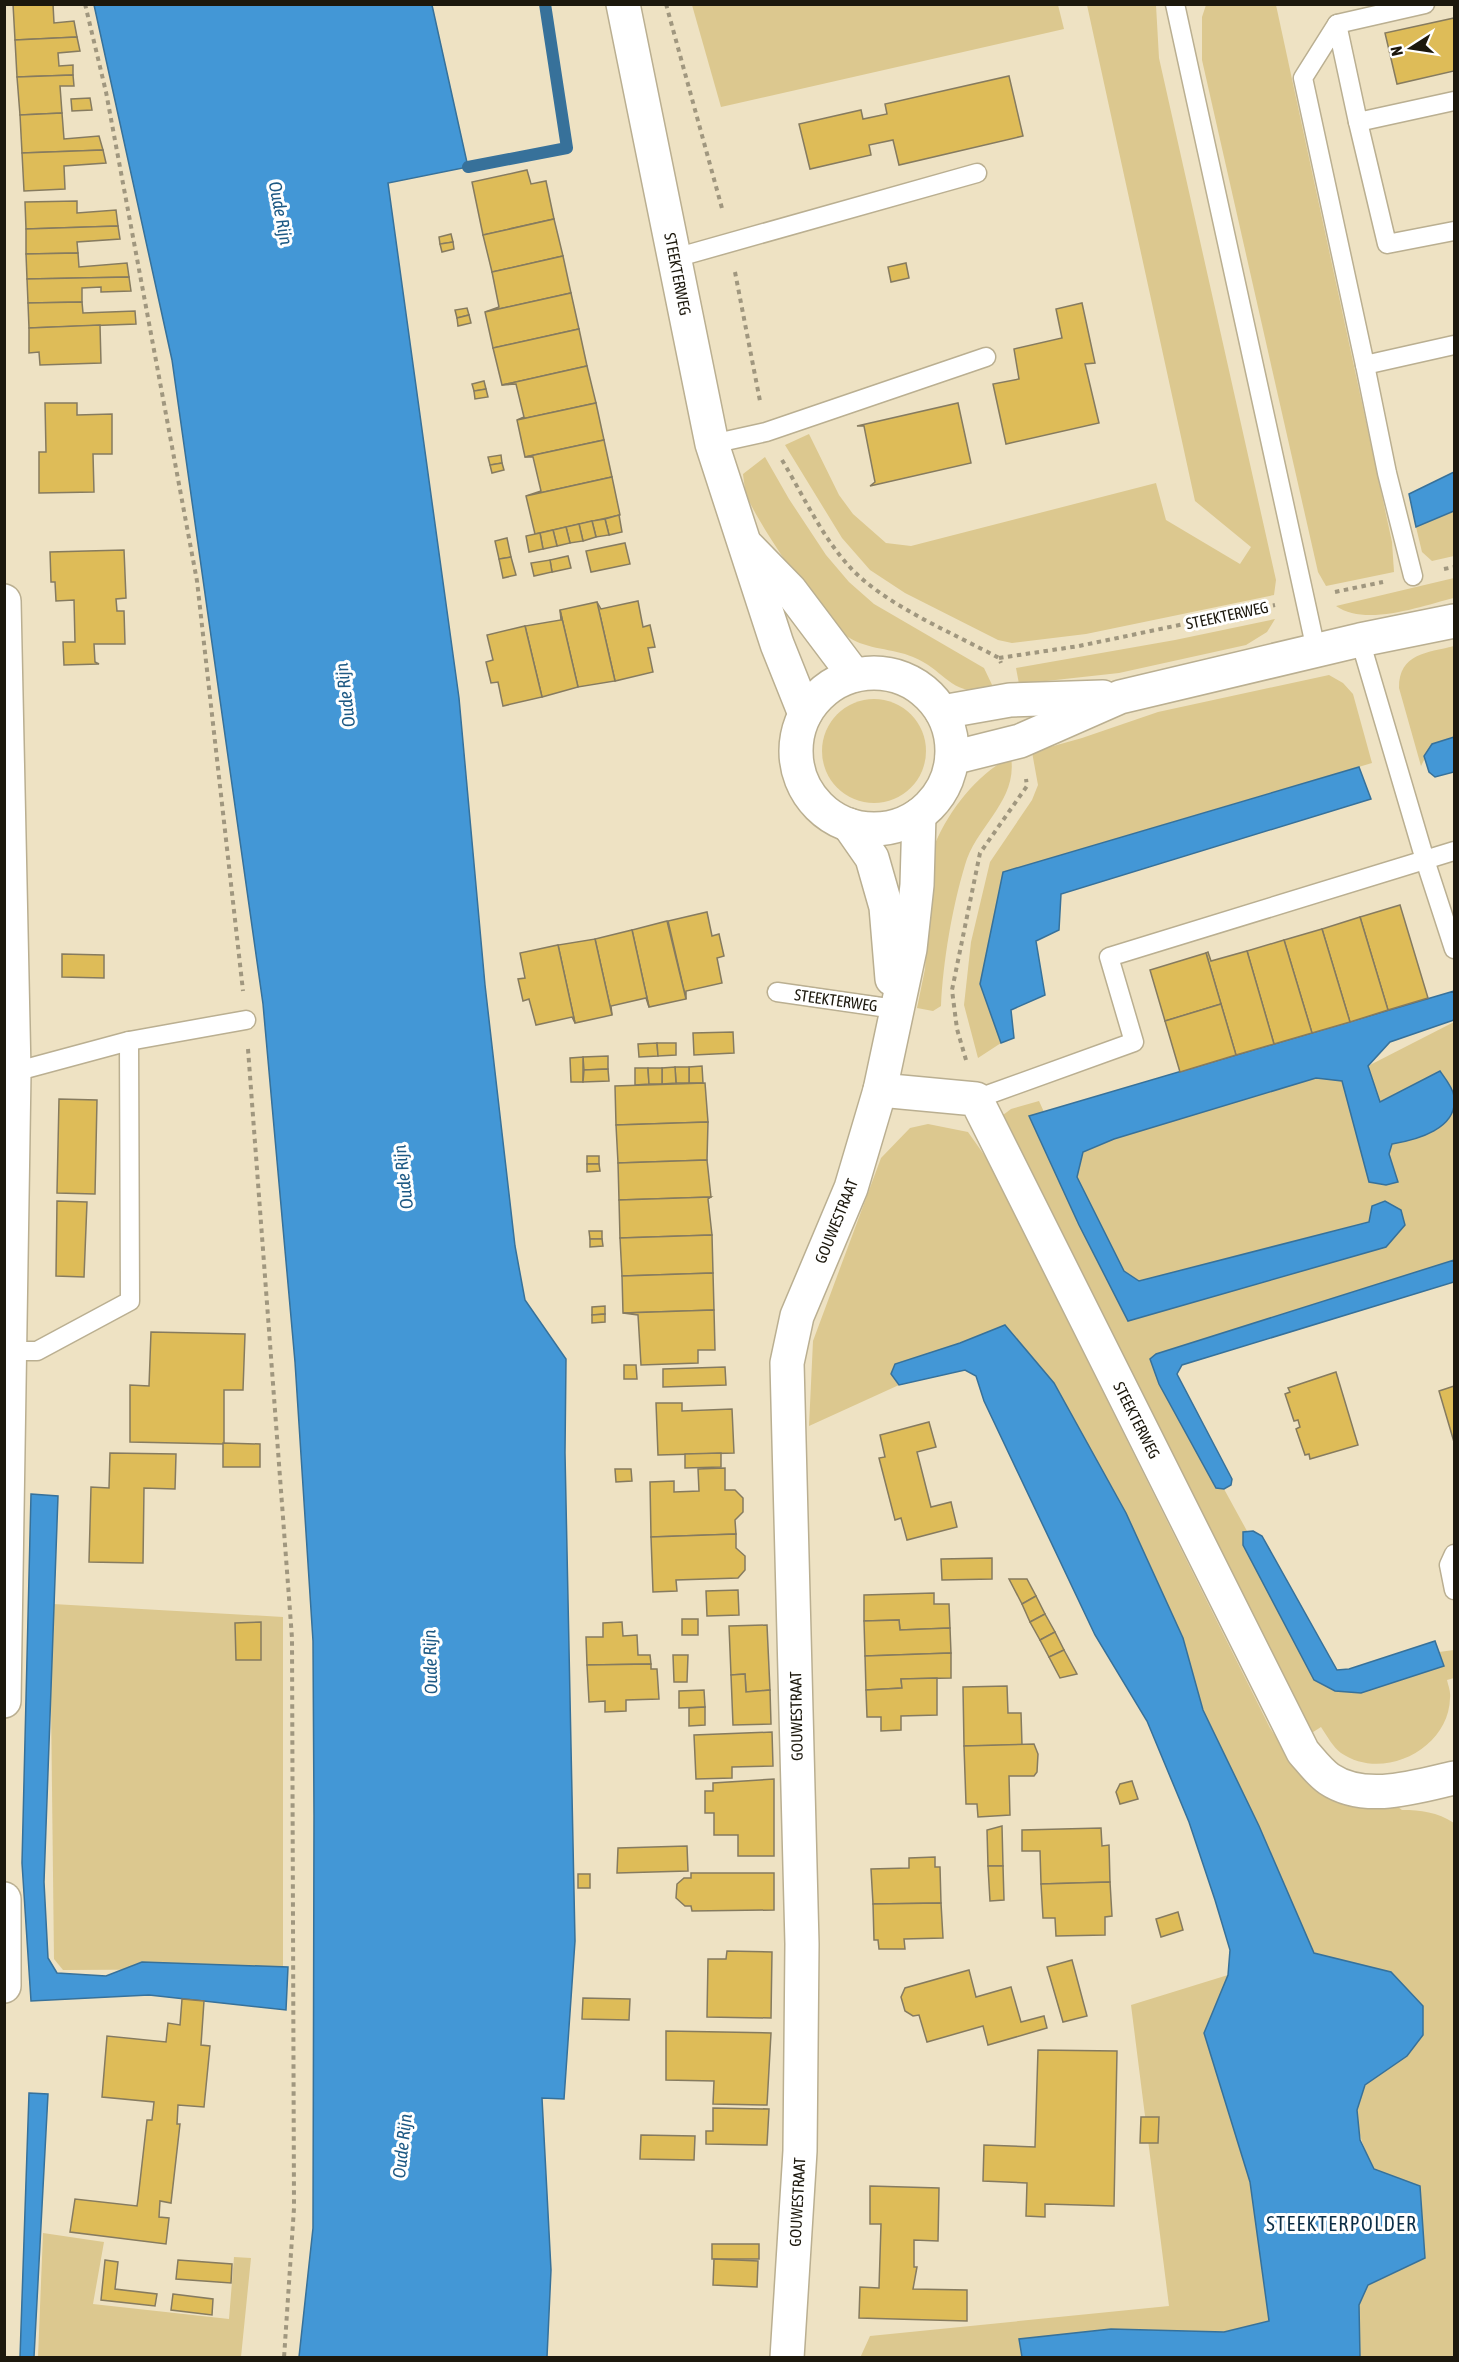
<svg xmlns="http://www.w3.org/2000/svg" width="1459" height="2362" font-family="'Asap Condensed',sans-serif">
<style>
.green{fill:#dcc88f}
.water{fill:#4397d6;stroke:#37719a;stroke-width:1.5}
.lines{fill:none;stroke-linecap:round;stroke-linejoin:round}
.stream{stroke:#37719a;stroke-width:12}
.building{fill:#debc58;stroke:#867b5f;stroke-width:1.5}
.service-casing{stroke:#baaf91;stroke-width:21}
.minor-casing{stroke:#baaf91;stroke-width:36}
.tertiary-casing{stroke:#baaf91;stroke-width:36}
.secondary-casing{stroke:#baaf91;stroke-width:36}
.path{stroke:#a0977f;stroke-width:4;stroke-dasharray:4.5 4.5;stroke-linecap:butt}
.service{stroke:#fff;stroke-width:18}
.minor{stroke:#fff;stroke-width:33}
.tertiary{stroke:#fff;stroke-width:33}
.secondary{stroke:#fff;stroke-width:33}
.labels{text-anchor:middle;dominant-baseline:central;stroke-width:6;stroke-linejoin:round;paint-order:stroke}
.street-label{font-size:16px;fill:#1c180d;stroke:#fff}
.water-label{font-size:18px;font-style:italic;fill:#1d5984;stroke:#fff}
.quarter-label{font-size:20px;letter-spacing:1.5px;fill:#0a2d46;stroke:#fff}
</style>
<rect width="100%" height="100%" fill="#eee2c3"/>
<!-- green -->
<g class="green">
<polygon points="692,5 1058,5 1064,29 721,107"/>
<polygon points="1087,5 1156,5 1159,58 1276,580 1274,595 1086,634 1012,643 998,640 905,593 870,570 842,538 785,445 809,434 839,495 853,514 886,543 911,546 1156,483 1166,520 1240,564 1251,547 1195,501"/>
<polygon points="1206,5 1276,5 1392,542 1394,572 1326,586 1318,572 1202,60 1202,17"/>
<path d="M765 457 789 499 826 555 849 582 874 604 984 668 994 689C951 699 946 670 913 657 892 648 868 650 848 637 821 618 764 532 749 501 745 493 744 482 743 474Z"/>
<polygon points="1454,511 1454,556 1432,561 1422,552 1416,527"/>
<path d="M1454 578V598C1421 606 1366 627 1336 606Z"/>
<polygon points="1275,619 1267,632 1246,645 1119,673 1019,684 1016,668 1175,640"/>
<path d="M1454 646V737L1432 744 1421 766 1399 688C1399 653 1427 653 1454 646Z"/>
<polygon points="1329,675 1343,683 1353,694 1372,763 1003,872 980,984 1001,1043 978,1058 964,1005 971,942 990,862 1032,800 1038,785 1032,752 1082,738 1158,712"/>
<circle cx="874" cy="751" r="52"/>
<path d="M1011 757C1018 801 976 826 965 865 952 908 943 962 941 1006L933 1011 917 1008 925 969 933 849C946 814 977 773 1011 757Z"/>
<polygon points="1454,1022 1454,1094 1440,1071 1380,1102 1368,1066"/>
<path d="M1316 1078 1342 1081 1369 1182H1398L1389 1154 1392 1144C1419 1139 1439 1132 1454 1109V1260L1156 1354 1150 1359 1216 1488 1224 1489 1247 1531 1243 1532 1314 1680 1444 1665 1439 1652 1454 1650V1678L1447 1680C1448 1685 1451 1692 1450 1698 1449 1749 1383 1782 1341 1753 1333 1747 1327 1736 1321 1727L1310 1734 1284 1690 1003 1115 1011 1109 1039 1101 1044 1112 1030 1117 1079 1225 1128 1321 1369 1222 1140 1281 1124 1272 1077 1177 1083 1152 1114 1139Z"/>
<path d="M928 1124 968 1132 987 1159 1270 1728C1311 1792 1319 1808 1398 1807L1402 1810C1421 1810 1437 1812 1454 1823L1453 2357 1360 2358 1358 2354 1359 2305 1368 2285 1425 2258 1420 2186 1374 2170C1362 2144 1347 2112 1365 2086 1371 2077 1397 2063 1407 2056L1391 1972 1314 1953 1259 1826 1203 1710 1183 1638 1126 1513 1054 1383 1005 1325 891 1374 899 1385 809 1426 813 1341 881 1158 910 1128Z"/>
<polygon points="53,1604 283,1617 283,1969 63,1970 54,1959 50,1619"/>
<polygon points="1228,1975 1204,2033 1250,2182 1269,2322 1224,2332 1111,2329 1020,2339 1022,2357 860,2358 870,2336 1169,2306 1131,2005"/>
<polygon points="43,2233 104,2242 93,2304 229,2319 234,2257 251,2258 241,2357 38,2357"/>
</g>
<!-- water -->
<g class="water">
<polygon points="94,5 432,5 468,167 388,183 459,698 485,985 515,1246 525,1300 566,1359 565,1453 575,1941 564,2099 542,2098 551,2270 547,2357 299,2357 313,2228 314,1815 313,1641 295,1362 263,1004 172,360"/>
<polygon points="1454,472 1454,511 1416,527 1409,494"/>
<polygon points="1454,737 1454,772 1435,777 1429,772 1424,756 1432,744"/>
<polygon points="1359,767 1371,799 1061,894 1059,930 1036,941 1045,995 1011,1010 1014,1038 1001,1043 980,984 1003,872"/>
<path d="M1454 991V1020L1390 1042 1368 1066 1380 1102 1440 1071C1445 1078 1453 1088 1454 1096 1459 1129 1416 1140 1392 1144L1389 1154 1398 1182 1386 1185 1369 1182 1342 1081 1316 1078 1114 1139 1083 1152 1077 1177 1124 1271 1139 1281 1369 1222 1372 1206 1385 1201 1401 1210 1405 1225 1386 1247 1128 1321 1079 1225 1029 1116Z"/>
<polygon points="1454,1260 1454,1282 1182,1365 1177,1374 1232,1479 1231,1485 1224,1489 1216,1488 1159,1384 1150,1359 1156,1354"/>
<polygon points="1005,1325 1054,1383 1126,1513 1183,1638 1203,1710 1259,1826 1314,1953 1391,1972 1423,2006 1423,2035 1407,2056 1365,2085 1357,2110 1360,2140 1374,2169 1420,2186 1425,2258 1368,2285 1359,2305 1360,2357 1022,2357 1019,2339 1111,2329 1224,2332 1269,2321 1250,2182 1204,2033 1228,1975 1230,1950 1215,1900 1189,1822 1147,1721 1095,1635 984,1401 976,1376 965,1370 899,1385 891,1374 895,1364 960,1343"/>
<polygon points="31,1494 58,1496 44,1882 48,1958 57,1973 106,1976 142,1962 288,1967 286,2010 149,1995 31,2001 22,1863"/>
<polygon points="1253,1531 1262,1536 1337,1670 1349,1669 1435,1641 1444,1666 1361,1693 1335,1691 1314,1680 1243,1545 1243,1532"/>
<polygon points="29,2093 48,2094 34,2357 20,2358"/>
</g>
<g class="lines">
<!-- stream -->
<polyline class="stream" points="468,167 567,148 545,4"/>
</g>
<!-- building -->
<g class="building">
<polygon points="13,4 53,4 54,23 74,21 77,37 15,40"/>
<polygon points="1454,18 1454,71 1397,84 1385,33"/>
<polygon points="77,37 80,51 58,53 59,66 73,65 73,75 17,77 15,40"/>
<polygon points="73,75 74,86 60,86 62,113 20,115 17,77"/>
<polygon points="1009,76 1023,136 899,165 893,140 869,145 871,155 810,169 799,124 861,110 863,119 887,114 885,104"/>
<polygon points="90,98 92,110 72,111 71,99"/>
<polygon points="62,113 64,139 99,136 103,150 22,153 20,115"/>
<polygon points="103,150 106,163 64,166 65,189 24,191 22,153"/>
<polygon points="527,170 531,184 546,181 554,219 483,235 472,182"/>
<polygon points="77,201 77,213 116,210 118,226 26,229 25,202"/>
<polygon points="554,219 563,256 492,272 483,235"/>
<polygon points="118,226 120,239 77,242 78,253 26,254 26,229"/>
<polygon points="451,234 453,242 440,244 439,237"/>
<polygon points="453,242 454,249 442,252 440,244"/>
<polygon points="78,253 79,267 127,263 129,277 27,279 26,254"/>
<polygon points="563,256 571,293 485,312 499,307 492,272"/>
<polygon points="906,263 909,278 891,282 888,267"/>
<polygon points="129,277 131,291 101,292 101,287 82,288 82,302 28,303 27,279"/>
<polygon points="571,293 579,329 493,348 485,312"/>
<polygon points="82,302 83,313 135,311 136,324 29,328 28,303"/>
<polygon points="1082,303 1095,363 1085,364 1099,423 1006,444 993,384 1019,379 1014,349 1062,338 1056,309"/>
<polygon points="467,308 469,315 457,318 455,310"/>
<polygon points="469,315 471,323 458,326 457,318"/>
<polygon points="100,325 101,363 40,365 39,352 29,353 29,328"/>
<polygon points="579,329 587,366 502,385 493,348"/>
<polygon points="587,366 596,403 517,420 524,417 516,384 502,385"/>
<polygon points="484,381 486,389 474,391 472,384"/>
<polygon points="486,389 488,397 475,399 474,391"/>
<polygon points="45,403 77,403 77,415 112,414 112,454 93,454 94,492 39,493 39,452 46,452"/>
<polygon points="596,403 604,440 525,457 517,420"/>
<polygon points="958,403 971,463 870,486 875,482 864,426 857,426"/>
<polygon points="604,440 612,477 526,496 541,491 533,457 525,457"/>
<polygon points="501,455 502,463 490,465 488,457"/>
<polygon points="502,463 504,470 492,473 490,465"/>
<polygon points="612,477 620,515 535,534 526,496"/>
<polygon points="619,515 622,532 609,535 605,519"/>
<polygon points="605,519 609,535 596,537 592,521"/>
<polygon points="592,521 596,537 583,541 579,524"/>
<polygon points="579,524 583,541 570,543 566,527"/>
<polygon points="566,527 570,543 557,546 553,530"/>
<polygon points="553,530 557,546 543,549 540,533"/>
<polygon points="540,533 543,549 529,552 526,536"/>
<polygon points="507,538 511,557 499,559 495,541"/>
<polygon points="625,543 630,564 591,572 586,551"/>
<polygon points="124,550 126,598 116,599 117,611 124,611 125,644 94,644 95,662 99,664 64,665 63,642 75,642 74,600 56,601 55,582 51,582 50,552"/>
<polygon points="568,556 571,568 552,572 550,560"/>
<polygon points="511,557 516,575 503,578 499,559"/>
<polygon points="550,560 552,572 534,576 531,563"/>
<polygon points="638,601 643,627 650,625 655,647 648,648 653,672 615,681 597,602 601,609"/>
<polygon points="597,602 615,681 578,687 560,610"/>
<polygon points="560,610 578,687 542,697 525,626 561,620"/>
<polygon points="525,626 542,697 503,706 498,682 491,683 486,662 493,660 487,635"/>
<polygon points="1400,905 1428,998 1388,1010 1360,917"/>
<polygon points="707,912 712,936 719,934 724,956 717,958 722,983 686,991 686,999 668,921"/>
<polygon points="1360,917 1388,1010 1350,1022 1322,929"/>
<polygon points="667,921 686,999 649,1007 632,930"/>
<polygon points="1322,929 1350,1022 1312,1033 1284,940"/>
<polygon points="632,930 649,1007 646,998 611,1006 612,1015 595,939"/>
<polygon points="595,939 612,1015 575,1023 558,945"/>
<polygon points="1284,940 1312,1033 1274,1044 1247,951"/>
<polygon points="558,945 575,1023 572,1017 536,1025 529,999 523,1001 518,979 525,978 520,953"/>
<polygon points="1247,951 1274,1044 1236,1055 1206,953 1208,952 1211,961"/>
<polygon points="1206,953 1221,1004 1165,1021 1150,970"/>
<polygon points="62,954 104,955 104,978 62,977"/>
<polygon points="1221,1004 1236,1055 1180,1072 1165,1021"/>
<polygon points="733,1032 734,1053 694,1055 693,1033"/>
<polygon points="657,1043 658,1056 639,1057 638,1044"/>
<polygon points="657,1043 676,1043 676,1055 658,1056"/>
<polygon points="608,1056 608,1069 584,1070 583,1057"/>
<polygon points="583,1057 583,1082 571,1082 570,1058"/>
<polygon points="702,1066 703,1083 689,1083 689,1067"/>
<polygon points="675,1067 689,1067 689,1083 676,1083"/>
<polygon points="675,1067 676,1083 662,1084 662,1068"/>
<polygon points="635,1068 648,1068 649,1084 635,1085"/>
<polygon points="648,1068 662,1068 662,1084 649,1084"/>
<polygon points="608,1069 609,1081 583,1082 584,1070"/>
<polygon points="705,1083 708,1122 616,1125 615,1086"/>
<polygon points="59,1099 97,1100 95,1194 57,1193"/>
<polygon points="708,1122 707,1160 618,1163 616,1125"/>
<rect x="587" y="1156" width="12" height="8"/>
<polygon points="707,1160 711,1197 619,1200 618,1163"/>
<polygon points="587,1164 599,1164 600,1171 587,1172"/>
<polygon points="711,1197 708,1199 712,1235 620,1238 619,1200"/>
<polygon points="57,1201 87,1202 84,1277 56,1276"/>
<polygon points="589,1231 602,1231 602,1239 590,1239"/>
<polygon points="712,1235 713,1273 622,1276 620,1238"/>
<polygon points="590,1239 602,1239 603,1246 590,1247"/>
<polygon points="713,1273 714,1310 623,1313 622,1276"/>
<polygon points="605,1306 605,1314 592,1315 592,1307"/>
<polygon points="714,1310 715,1350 698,1350 698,1363 641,1365 638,1315 623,1313"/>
<polygon points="605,1314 605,1322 592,1323 592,1315"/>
<polygon points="151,1332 245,1334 243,1390 224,1390 224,1444 130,1442 130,1385 149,1386"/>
<polygon points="624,1365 636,1365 637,1379 624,1379"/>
<polygon points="725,1367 726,1385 663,1387 663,1369"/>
<polygon points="1336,1372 1358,1445 1310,1459 1309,1454 1305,1455 1296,1429 1300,1427 1298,1420 1294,1421 1285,1394 1290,1392 1288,1388"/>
<polygon points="1454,1386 1454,1442 1439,1391"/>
<polygon points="656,1403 682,1403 682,1411 732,1409 734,1453 658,1455"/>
<polygon points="929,1422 936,1447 917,1452 931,1507 951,1502 957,1527 907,1540 901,1518 895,1520 879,1458 885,1457 880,1435"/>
<polygon points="223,1443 260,1444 260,1467 223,1467"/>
<polygon points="110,1453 176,1454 175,1489 144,1488 143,1563 89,1562 91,1487 109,1488"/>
<polygon points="721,1453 721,1467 685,1468 685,1454"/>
<polygon points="725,1468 725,1490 735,1490 743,1498 743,1512 735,1520 736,1534 651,1537 650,1482 674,1481 674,1492 699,1491 698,1469"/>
<polygon points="615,1469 631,1469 632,1481 616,1482"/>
<polygon points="736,1534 736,1548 745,1556 745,1570 738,1578 676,1580 677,1591 653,1592 651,1537"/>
<polygon points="992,1558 992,1579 942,1580 941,1559"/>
<polygon points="1009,1579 1027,1579 1036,1596 1022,1604"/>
<polygon points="738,1590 739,1615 707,1616 706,1591"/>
<polygon points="934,1593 934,1604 949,1604 950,1628 900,1630 899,1620 864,1621 864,1595"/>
<polygon points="1036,1596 1045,1614 1030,1622 1022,1604"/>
<polygon points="1045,1614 1055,1632 1040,1640 1030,1622"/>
<rect x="682" y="1619" width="16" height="16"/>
<polygon points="899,1620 900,1630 950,1628 951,1653 865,1656 864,1621"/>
<polygon points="261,1622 261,1660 236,1660 235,1623"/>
<polygon points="622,1622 623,1636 637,1635 638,1655 650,1655 651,1664 587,1665 586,1637 603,1637 603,1623"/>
<polygon points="767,1625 770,1690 746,1692 745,1674 731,1675 729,1626"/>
<polygon points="1055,1632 1064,1650 1049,1657 1040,1640"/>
<polygon points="1064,1650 1077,1674 1060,1678 1049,1657"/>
<polygon points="951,1653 951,1678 901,1679 902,1688 866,1690 865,1656"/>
<polygon points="673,1655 688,1655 687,1682 674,1682"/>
<polygon points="651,1664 651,1669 657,1669 659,1699 626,1700 626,1711 605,1712 605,1701 589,1702 587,1665"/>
<polygon points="745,1674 746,1692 770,1690 771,1724 733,1725 731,1675"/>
<polygon points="937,1678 937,1715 901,1716 901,1730 881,1731 881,1717 867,1717 866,1690 902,1688 901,1679"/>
<polygon points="1007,1686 1008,1713 1021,1713 1022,1745 964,1746 963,1687"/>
<polygon points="704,1690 705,1707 679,1708 679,1691"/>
<polygon points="705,1707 705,1725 689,1726 689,1708"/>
<polygon points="772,1732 773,1766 732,1767 732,1778 696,1779 694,1735"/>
<polygon points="1034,1744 1038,1754 1037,1772 1034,1776 1009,1776 1010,1815 978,1817 977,1804 966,1804 964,1746"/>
<polygon points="774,1779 774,1856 738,1856 738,1835 714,1835 714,1813 705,1813 705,1791 713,1791 713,1783"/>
<polygon points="1132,1781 1138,1799 1120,1804 1116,1792 1120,1784"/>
<polygon points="1002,1826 1003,1866 988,1866 987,1830"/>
<polygon points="1101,1828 1102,1846 1109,1845 1110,1882 1041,1884 1040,1851 1022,1851 1022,1830"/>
<polygon points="687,1846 688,1871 617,1873 618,1848"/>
<polygon points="935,1857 935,1867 940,1867 941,1903 873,1904 871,1869 909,1868 909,1858"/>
<polygon points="988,1866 1003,1866 1004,1900 990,1901"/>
<polygon points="691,1873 774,1873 774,1910 692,1911 691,1906 685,1906 676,1898 677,1884 684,1878 691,1878"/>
<rect x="578" y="1874" width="12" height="14"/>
<polygon points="1110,1882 1112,1916 1105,1917 1105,1935 1056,1936 1055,1918 1043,1918 1041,1884"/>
<polygon points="941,1903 943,1938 904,1939 905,1949 879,1949 878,1940 874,1940 873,1904"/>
<polygon points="1178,1912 1183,1930 1161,1937 1156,1919"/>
<polygon points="727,1951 772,1952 771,2018 707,2017 708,1959 726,1959"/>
<polygon points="1072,1960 1087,2016 1063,2022 1047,1967"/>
<polygon points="969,1970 976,1997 1011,1987 1021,2022 1044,2016 1047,2028 988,2045 983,2026 927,2042 919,2015 913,2016 905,2011 901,1997 905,1988"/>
<polygon points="583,1998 630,1999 629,2020 582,2019"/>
<polygon points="182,1999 204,2001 201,2045 210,2046 204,2107 178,2105 177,2124 180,2124 171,2203 160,2201 159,2217 169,2218 166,2244 70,2232 75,2199 137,2206 138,2199 147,2120 152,2120 154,2102 102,2097 107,2036 166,2042 168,2023 180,2025"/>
<polygon points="666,2031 771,2033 767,2105 713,2104 714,2081 666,2080"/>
<polygon points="1038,2050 1117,2051 1114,2206 1045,2204 1045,2217 1026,2216 1027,2183 983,2181 984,2145 1035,2147"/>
<polygon points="713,2108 769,2109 767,2145 706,2144 706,2131 713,2131"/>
<polygon points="1141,2117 1159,2117 1158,2143 1140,2143"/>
<polygon points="641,2135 695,2136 694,2160 640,2159"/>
<polygon points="870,2186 939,2188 938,2241 914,2240 914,2267 917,2267 913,2289 967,2290 967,2321 859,2318 860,2287 879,2288 881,2224 870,2224"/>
<rect x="712" y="2244" width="47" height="15"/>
<polygon points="714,2259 758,2261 757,2287 713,2285"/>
<polygon points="105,2260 118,2262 115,2289 157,2294 155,2306 101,2300"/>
<polygon points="178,2260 232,2264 231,2283 176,2279"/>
<polygon points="173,2294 213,2299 212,2315 171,2310"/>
</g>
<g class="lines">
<!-- service casing -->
<g class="service-casing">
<g id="service">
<polyline points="1175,4 1316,650"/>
<polyline points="1337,24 1425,4"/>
<polyline points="1454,101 1358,122 1337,24 1303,78 1365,365 1454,345"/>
<polyline points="1358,122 1387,244 1454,231"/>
<polyline points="675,258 977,173"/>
<polyline points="1365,365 1387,473 1413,576"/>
<polyline points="712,444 766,432 986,357"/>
<polyline points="1360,640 1425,860 1454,949"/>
<polyline points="777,992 895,1009"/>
<polyline points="14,1072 129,1041 246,1020"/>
<polyline points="976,1099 1134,1042 1109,957 1454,851"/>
<polyline points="9,1351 37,1351 130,1301 129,1041"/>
<polyline points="1454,1554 1449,1565 1454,1590"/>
</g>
</g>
<!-- minor casing -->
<g class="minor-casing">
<g id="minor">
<polyline points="849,825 872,858 886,907 892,979"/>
<path d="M880 1090 976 1099 1303 1752C1311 1761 1319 1772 1329 1779 1365 1803 1415 1787 1454 1778"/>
<polyline points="787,2358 800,2151 802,1944 787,1363 797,1316 851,1188 880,1090 910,949 917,885 919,815"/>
</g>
</g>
<!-- tertiary casing -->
<g class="tertiary-casing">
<g id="tertiary">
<polyline points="4,601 14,1072 4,1701"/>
<polyline points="4,1899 4,1986"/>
</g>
</g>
<!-- secondary casing -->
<g class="secondary-casing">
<g id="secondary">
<polyline points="623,4 712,444 777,644 805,714"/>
<polyline points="748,547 790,590 854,675"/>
<circle cx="874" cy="751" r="78"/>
<polyline points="942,712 1010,700 1103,697"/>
<polyline points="952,758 1020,741 1120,697 1360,640 1454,621"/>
</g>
</g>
<!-- path -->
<g class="path">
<polyline points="85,4 106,92 197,581 243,991"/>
<polyline points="666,4 723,212"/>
<polyline points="735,272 760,401"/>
<path d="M782 460C803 495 821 535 848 565 882 604 953 633 999 658L1001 663"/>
<polyline points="1444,569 1454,567"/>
<polyline points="1335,592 1383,582"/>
<polyline points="999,658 1079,646 1275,605"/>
<polyline points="248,1049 292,1638 294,2208 284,2358"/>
<polyline points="966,1060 957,1029 952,990 980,853 1027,786 1026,779"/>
</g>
<!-- service -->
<use href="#service" class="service"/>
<!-- minor -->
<use href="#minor" class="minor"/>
<!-- tertiary -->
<use href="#tertiary" class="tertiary"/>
<!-- secondary -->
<use href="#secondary" class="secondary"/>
</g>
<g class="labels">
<!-- street labels -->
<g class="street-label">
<text transform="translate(678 274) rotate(79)">STEEKTERWEG</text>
<text transform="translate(1227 615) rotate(-12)">STEEKTERWEG</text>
<text transform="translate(836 1000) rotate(8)">STEEKTERWEG</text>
<text transform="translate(836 1221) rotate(-68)">GOUWESTRAAT</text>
<text transform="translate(1137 1420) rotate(63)">STEEKTERWEG</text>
<text transform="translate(796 1716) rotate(-91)">GOUWESTRAAT</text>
<text transform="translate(797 2202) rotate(-87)">GOUWESTRAAT</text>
</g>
<!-- water labels -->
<g class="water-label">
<text transform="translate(281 213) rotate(79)">Oude Rijn</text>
<text transform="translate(345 695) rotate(-97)">Oude Rijn</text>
<text transform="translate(403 1177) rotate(-97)">Oude Rijn</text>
<text transform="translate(430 1662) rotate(-92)">Oude Rijn</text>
<text transform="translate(402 2146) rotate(-84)">Oude Rijn</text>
</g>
<!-- quarter labels -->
<g class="quarter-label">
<text x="1342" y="2223">STEEKTERPOLDER</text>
</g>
</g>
<!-- border -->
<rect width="1459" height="2362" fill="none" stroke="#1c180d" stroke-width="12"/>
<!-- north arrow -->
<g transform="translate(1411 48) rotate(258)" stroke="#ffffff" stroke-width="4.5" paint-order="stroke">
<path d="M0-4.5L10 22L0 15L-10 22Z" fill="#1c180d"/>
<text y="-9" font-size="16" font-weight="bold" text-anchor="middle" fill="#1c180d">N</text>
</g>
</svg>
